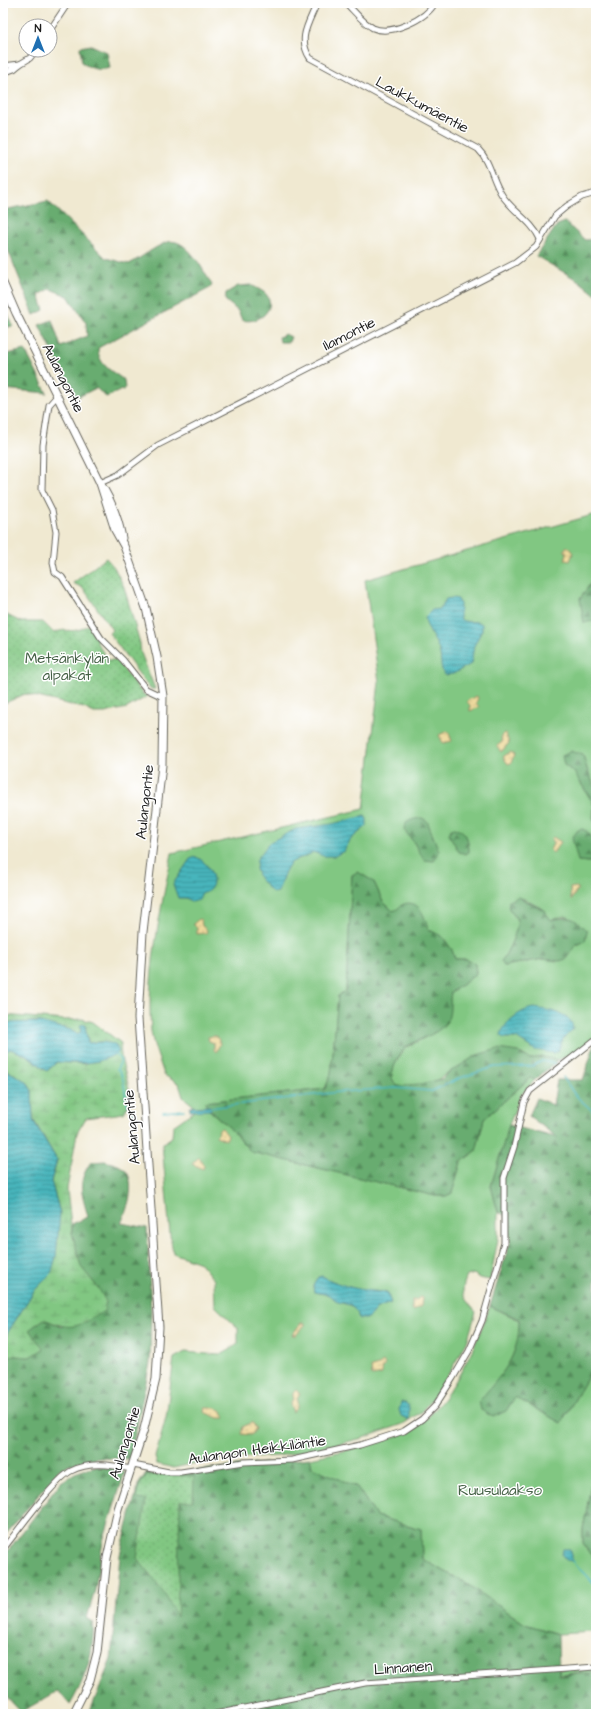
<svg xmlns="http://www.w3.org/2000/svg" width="599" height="1717" font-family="'Architects Daughter',sans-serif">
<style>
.green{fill:#81c782;stroke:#4e724f;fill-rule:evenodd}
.forest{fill:url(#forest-firs);stroke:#426446}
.wetland{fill:url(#wetland-marsh);stroke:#4e724f}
.sand{fill:url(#sand-dots);stroke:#857b5d}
.park{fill:url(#park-dots);stroke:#4e724f}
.water{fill:url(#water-rules);stroke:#31686c}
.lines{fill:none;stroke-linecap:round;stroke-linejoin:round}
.stream{stroke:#46b5bc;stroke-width:1.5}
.street-casing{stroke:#66645b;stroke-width:7}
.secondary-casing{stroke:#66645b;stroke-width:9}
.street{stroke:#fff;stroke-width:5}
.secondary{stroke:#fff;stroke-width:7}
.labels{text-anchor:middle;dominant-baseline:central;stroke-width:3;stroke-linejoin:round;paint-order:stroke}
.street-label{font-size:15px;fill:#1c1c1c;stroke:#fff}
.park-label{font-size:15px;fill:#446045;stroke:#fff}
</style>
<defs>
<pattern id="forest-firs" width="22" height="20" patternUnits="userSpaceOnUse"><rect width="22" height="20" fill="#68ac70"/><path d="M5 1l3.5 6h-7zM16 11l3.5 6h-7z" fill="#558b5b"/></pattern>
<pattern id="wetland-marsh" width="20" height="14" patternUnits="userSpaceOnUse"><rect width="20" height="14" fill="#81c782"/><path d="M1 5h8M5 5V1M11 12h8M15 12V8" fill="none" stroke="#6faa70"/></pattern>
<pattern id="sand-dots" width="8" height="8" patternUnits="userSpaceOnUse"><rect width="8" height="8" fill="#eeda9e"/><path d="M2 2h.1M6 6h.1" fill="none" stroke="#ccba88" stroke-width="1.8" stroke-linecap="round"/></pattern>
<pattern id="park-dots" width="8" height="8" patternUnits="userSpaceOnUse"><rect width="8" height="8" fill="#81c782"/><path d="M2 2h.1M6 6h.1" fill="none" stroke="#6faa70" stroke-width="1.8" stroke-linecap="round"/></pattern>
<pattern id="water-rules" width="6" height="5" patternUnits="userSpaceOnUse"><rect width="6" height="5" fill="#46b5bc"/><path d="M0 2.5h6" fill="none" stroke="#3a9298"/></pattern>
</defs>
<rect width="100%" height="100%" fill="#fff"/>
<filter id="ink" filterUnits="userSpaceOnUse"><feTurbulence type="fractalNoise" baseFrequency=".025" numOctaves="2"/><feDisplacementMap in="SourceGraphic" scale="8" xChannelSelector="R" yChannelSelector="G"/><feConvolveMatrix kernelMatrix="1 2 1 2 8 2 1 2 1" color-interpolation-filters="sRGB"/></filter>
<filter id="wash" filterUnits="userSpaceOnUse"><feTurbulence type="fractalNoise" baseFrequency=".012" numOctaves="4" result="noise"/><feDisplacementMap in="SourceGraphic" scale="16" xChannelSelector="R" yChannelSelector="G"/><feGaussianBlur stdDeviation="0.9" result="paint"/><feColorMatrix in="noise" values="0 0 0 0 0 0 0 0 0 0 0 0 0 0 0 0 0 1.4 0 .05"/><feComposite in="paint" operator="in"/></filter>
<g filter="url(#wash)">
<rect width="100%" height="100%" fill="#f0e9d1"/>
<!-- green -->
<g class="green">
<path d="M596 514V575L580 599 596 619V790L588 772 583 755 564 765 574 772 593 803 595 807 593 818 596 824V1036L574 1053 558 1060 543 1057 530 1059 518 1052 448 1072C436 1085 414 1085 397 1086L392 1079V1075L394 1066 405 1048 437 1031 450 999 451 992 466 982 476 973 475 965 466 959H455L452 950 443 937 434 934 397 910 393 911 383 902 374 882 358 872 352 875 346 991 338 996 331 1074 325 1089 206 1102 208 1109 228 1126 252 1152 435 1196H446L452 1193 461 1162 476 1151 484 1119 530 1078 535 1080 521 1095 509 1125 491 1186 498 1212V1239L490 1280 479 1278 474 1274 467 1276C459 1294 464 1298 476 1312L467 1342 438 1392 421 1412 403 1424 363 1438 322 1448 278 1456 213 1459 174 1468 157 1464 155 1457 166 1417 174 1358 185 1352 219 1355 238 1344V1328L215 1306 214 1280 200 1263 173 1253 170 1235 162 1144 172 1137 173 1126 193 1112V1105L183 1097 179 1084 164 1075C160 1061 153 1046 151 1031 146 973 161 910 172 853L364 809 379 682 365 580ZM422 818 427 821 438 851 424 860 413 841 404 830ZM585 830C595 841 596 848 590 862L578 861ZM522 898 541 908 551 920 565 916 573 919 585 941 575 946 557 961 543 959 504 966 501 961C506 957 520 927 517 921 515 914 509 912 508 905ZM330 1280C346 1290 368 1291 387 1292L373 1312H357L350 1305 338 1302 330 1295 314 1292 313 1286Z"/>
<path d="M490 1306 519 1320C520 1340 516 1350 506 1368L515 1397 561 1423 596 1363V1457L583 1530V1544L596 1562V1632L558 1634 525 1624 466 1583 422 1559 421 1529 376 1516 357 1487 312 1467 310 1458C342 1451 375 1446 405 1433 444 1417 477 1345 490 1306Z"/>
<polygon points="596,1667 596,1672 559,1674 559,1669"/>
</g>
<!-- forest -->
<g class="forest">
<path d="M91 45 107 52 110 68C98 71 92 69 82 63L80 47Z"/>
<path d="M48 201 106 258 129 264C141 258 154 247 167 242 187 236 204 272 212 285L210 288 98 348C98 365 112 371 124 380L125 389 106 397 96 388 76 398 39 325 52 320 61 347 87 336 86 323 68 296 50 289 39 295 44 310 34 315 6 245 3 210Z"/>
<polygon points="565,222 585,240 596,239 596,295 579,281 536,256 557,225"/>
<path d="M251 285C255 287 261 290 265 293 278 306 261 325 242 320L238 311 225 300 226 293 238 286Z"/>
<polygon points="3,302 13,326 3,328"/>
<polygon points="285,334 291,337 289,342 280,342 279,337"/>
<polygon points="25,350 47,393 3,389 3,355"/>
<polygon points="596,576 596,620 584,623 580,599"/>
<path d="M571 751 583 755 588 772 596 790V824C591 818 595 810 593 803L574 772 564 765 562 755Z"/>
<path d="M422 818 427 821 439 851 434 861 424 860 413 841 404 830C404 820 413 819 422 818Z"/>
<path d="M455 828C467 830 469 842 469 852L466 854 459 852 449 834 451 829Z"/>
<path d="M582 829C594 832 599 853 590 862L578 861 572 838 578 830Z"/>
<path d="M358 872 374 882 383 902 393 911C398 910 400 905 404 904 421 899 425 919 428 929L443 937 452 950 455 959H466L475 964 476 973 466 982 451 992C449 1002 452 1014 446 1023 436 1036 419 1038 406 1047 400 1052 391 1070 392 1078 393 1081 395 1083 397 1086L420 1084 442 1079 448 1073 477 1055 498 1049 518 1052 530 1059 543 1057 558 1060 535 1080 530 1078 484 1119 476 1151 461 1162 452 1193 446 1196H435L251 1152 228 1126 208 1109 205 1102 325 1089 331 1074 338 996 346 990 352 875Z"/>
<path d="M518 897 544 910 551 920C571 916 572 916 587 931L585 941 575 946 566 959 560 961 543 959 504 966 501 961C506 957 520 926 517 920 514 912 506 911 509 901Z"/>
<path d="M596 1039V1363L561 1423 515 1397 506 1411 493 1417 481 1410 479 1401C502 1374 520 1357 519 1319L490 1306 510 1242 507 1216 498 1212 491 1186 509 1125 558 1138 529 1116 537 1098 553 1105 557 1080H583Z"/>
<path d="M105 1161C109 1163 116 1163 120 1166 139 1176 128 1209 121 1223L147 1228 151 1311 150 1363 130 1459 100 1458 78 1462 60 1469 3 1538V1355L29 1357 43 1349 29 1330 44 1319 62 1327 99 1289 81 1267 72 1233V1224L88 1217C82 1194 76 1183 91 1162Z"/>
<polygon points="596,1457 596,1562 583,1544 583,1530"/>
<polygon points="310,1458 312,1467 357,1487 376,1516 421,1529 422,1559 466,1583 525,1624 558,1634 559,1675 596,1673 596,1714 89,1714 111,1659 120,1555 138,1485 146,1473 166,1474"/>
<path d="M95 1466 111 1468 125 1472 103 1541 95 1590 87 1618 93 1622C95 1652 85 1680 70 1705L58 1691 21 1712 3 1693V1557L61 1482 75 1473Z"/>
</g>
<!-- wetland -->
<path class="wetland" d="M3 1015 66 1020 82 1019 93 1022 121 1043C117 1066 139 1091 124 1113L86 1118 77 1133 67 1189 72 1233 81 1267 99 1289 106 1302 104 1311C77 1327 74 1332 44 1319L29 1330 44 1349 29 1357 3 1355V1340L34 1291 51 1274 60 1213 51 1181 57 1160 33 1119 32 1091 27 1082 3 1068V1054L10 1049 27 1055 47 1071 57 1062 86 1064 101 1042 88 1043V1037L81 1030 78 1035 40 1022 3 1023Z"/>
<!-- sand -->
<g class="sand">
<polygon points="567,546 573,553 570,561 565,560 567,553 564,550"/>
<polygon points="477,696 478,698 476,703 479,707 470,711 470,705 467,702 468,700"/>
<polygon points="448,731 452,741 443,743 439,735"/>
<polygon points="504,733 506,734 509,743 501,752 497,746 502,742 501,736"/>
<polygon points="510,752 514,755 511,763 508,764 503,757"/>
<polygon points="553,837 561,842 553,853 550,850 553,844 551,839"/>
<polygon points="577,887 578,889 571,900 570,888"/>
<polygon points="199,919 201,920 202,926 207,930 206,933 197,934 197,928 193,924"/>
<polygon points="208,1037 215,1036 218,1038 220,1044 216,1052 214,1050 214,1043 209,1041"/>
<polygon points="222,1128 228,1136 226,1140 216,1136 219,1129"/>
<polygon points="199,1157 204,1166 203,1169 192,1164"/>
<polygon points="420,1297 422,1298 421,1306 414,1311 412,1309 412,1300 416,1300"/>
<polygon points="301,1323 305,1323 305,1325 296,1335 292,1335"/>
<polygon points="383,1362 385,1365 381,1369 382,1374 372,1376 371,1367 379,1365"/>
<polygon points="296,1390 300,1394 297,1399 297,1407 293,1412 290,1404 293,1399 293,1393"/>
<polygon points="205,1408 215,1408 222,1411 225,1418 218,1418 204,1412"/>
<polygon points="250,1423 253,1423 256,1429 251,1435 241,1434 243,1427"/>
</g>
<!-- park -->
<g class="park">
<polygon points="106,558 114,567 124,587 140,643 141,653 155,689 150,689 109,633 112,630 83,588 73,583"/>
<path d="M3 613 21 622H43L54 633C68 626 72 636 88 625L97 636V643L108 660H116L143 694 148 696 127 708 105 713H94L84 708 25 694 3 704Z"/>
<polygon points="147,1475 194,1476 193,1501 180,1501 177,1617 163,1591 137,1558 146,1500 136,1499 139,1486"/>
</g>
<!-- water -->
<g class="water">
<path d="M452 598 458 599 460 604V619C467 624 475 619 482 624V630L474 646 471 664 453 674 445 675C439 667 442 660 439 650 435 639 426 629 425 617L432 610 440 609 446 599Z"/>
<path d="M365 816 367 819V826L351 839 344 851 335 856H323L313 852C304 859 302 856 294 861 285 864 281 884 278 892L273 893 259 878 256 869 257 859 270 842 296 829 332 824Z"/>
<path d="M196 857C211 863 223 889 201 894L199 900 192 902 186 898H178L173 884 190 859Z"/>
<path d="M534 1008C546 1010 573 1012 573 1029L563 1039 558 1051 554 1053 535 1050 516 1038H504L501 1036C502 1023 522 1009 534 1008Z"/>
<path d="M40 1022 71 1030 78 1035 81 1030 80 1025 85 1024 88 1043 101 1042 115 1044 119 1052C98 1065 81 1064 57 1062L47 1071 27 1055 10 1049 3 1054V1023Z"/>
<polygon points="3,1068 27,1082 32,1091 33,1120 57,1160 51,1181 60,1213 56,1257 51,1274 34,1291 3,1340"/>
<polygon points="210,1106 211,1110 190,1111 190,1107"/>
<path d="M322 1276C343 1287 362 1291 387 1292L391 1303 377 1308 367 1319H359L357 1312 350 1305 338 1302 330 1295 314 1292 313 1286 318 1277Z"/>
<polygon points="401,1402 406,1403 409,1407 409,1420 401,1416 399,1410"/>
<polygon points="563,1549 570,1549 572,1555 572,1561 566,1560 562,1555"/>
</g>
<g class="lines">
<!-- stream -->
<g class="stream">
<path d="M116 1054 121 1061 117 1069C129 1079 120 1106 137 1115"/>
<polyline points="563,1077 575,1095 596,1114"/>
<polyline points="209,1108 339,1092 395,1088 432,1091 460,1078 494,1067 533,1066 542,1061 556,1064"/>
<polyline points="163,1112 184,1110"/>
<polyline points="572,1561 596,1586"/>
</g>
</g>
</g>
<g filter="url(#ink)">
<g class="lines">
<!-- street casing -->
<g class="street-casing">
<g id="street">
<path d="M317 3C309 23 297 38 310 58L478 149C491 162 492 180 502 195 512 211 532 221 540 239"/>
<path d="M346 3C354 11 363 23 373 28 391 36 426 19 435 3"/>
<polyline points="50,30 68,3"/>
<polyline points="20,64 30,58 36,50"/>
<polyline points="3,66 20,64 14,69 3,73"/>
<polyline points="57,396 49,405 43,445 42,490 52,510 56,532 53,563 55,572 62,577 101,638 123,660 146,689 163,697"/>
<polyline points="100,483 118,475 158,445 515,263 536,247 555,216 567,206 582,197 596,193"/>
<polyline points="133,1465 169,1472 181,1472 244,1462 292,1460 360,1445 404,1431 422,1419 435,1406 453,1378 469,1351 482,1321 504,1243 504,1178 514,1147 524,1102 530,1091 596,1039"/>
<path d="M3 1549C17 1532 54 1480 71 1471 90 1461 112 1465 131 1469"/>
<polyline points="215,1714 365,1683 596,1667"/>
</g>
</g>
<!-- secondary casing -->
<g class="secondary-casing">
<g id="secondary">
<path d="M3 283 16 313 100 483C112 501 118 517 122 538"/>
<polyline points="73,1714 90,1680 97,1653 107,1558 118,1509 144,1429 156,1379 159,1327 138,1018 143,932 162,765 163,696 157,657 146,608 124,546 115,530 100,483"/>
</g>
</g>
<!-- street -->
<use href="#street" class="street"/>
<!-- secondary -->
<use href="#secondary" class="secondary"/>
</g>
</g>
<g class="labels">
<!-- street labels -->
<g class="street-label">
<text transform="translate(422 105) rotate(28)">Laukkumäentie</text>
<text transform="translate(349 334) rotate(-27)">Ilamontie</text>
<text transform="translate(63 378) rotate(63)">Aulangontie</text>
<text transform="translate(145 802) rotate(-84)">Aulangontie</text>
<text transform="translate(132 1127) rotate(-95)">Aulangontie</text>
<text transform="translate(125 1443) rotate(-73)">Aulangontie</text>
<text transform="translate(257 1450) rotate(-8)">Aulangon Heikkiläntie</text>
<text transform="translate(403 1668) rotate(-4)">Linnanen</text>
</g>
<!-- park labels -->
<g class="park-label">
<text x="67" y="658">Metsänkylän<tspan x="67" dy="17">alpakat</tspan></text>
<text x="500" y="1490">Ruusulaakso</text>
</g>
</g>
<!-- margin -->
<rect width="599" height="1717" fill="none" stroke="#fff" stroke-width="16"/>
<!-- north arrow -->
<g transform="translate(38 38)"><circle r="19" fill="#ffffff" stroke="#a4a4a4"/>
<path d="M0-3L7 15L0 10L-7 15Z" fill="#1f6fb2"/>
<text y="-6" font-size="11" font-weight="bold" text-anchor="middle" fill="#1c1c1c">N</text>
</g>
</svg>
